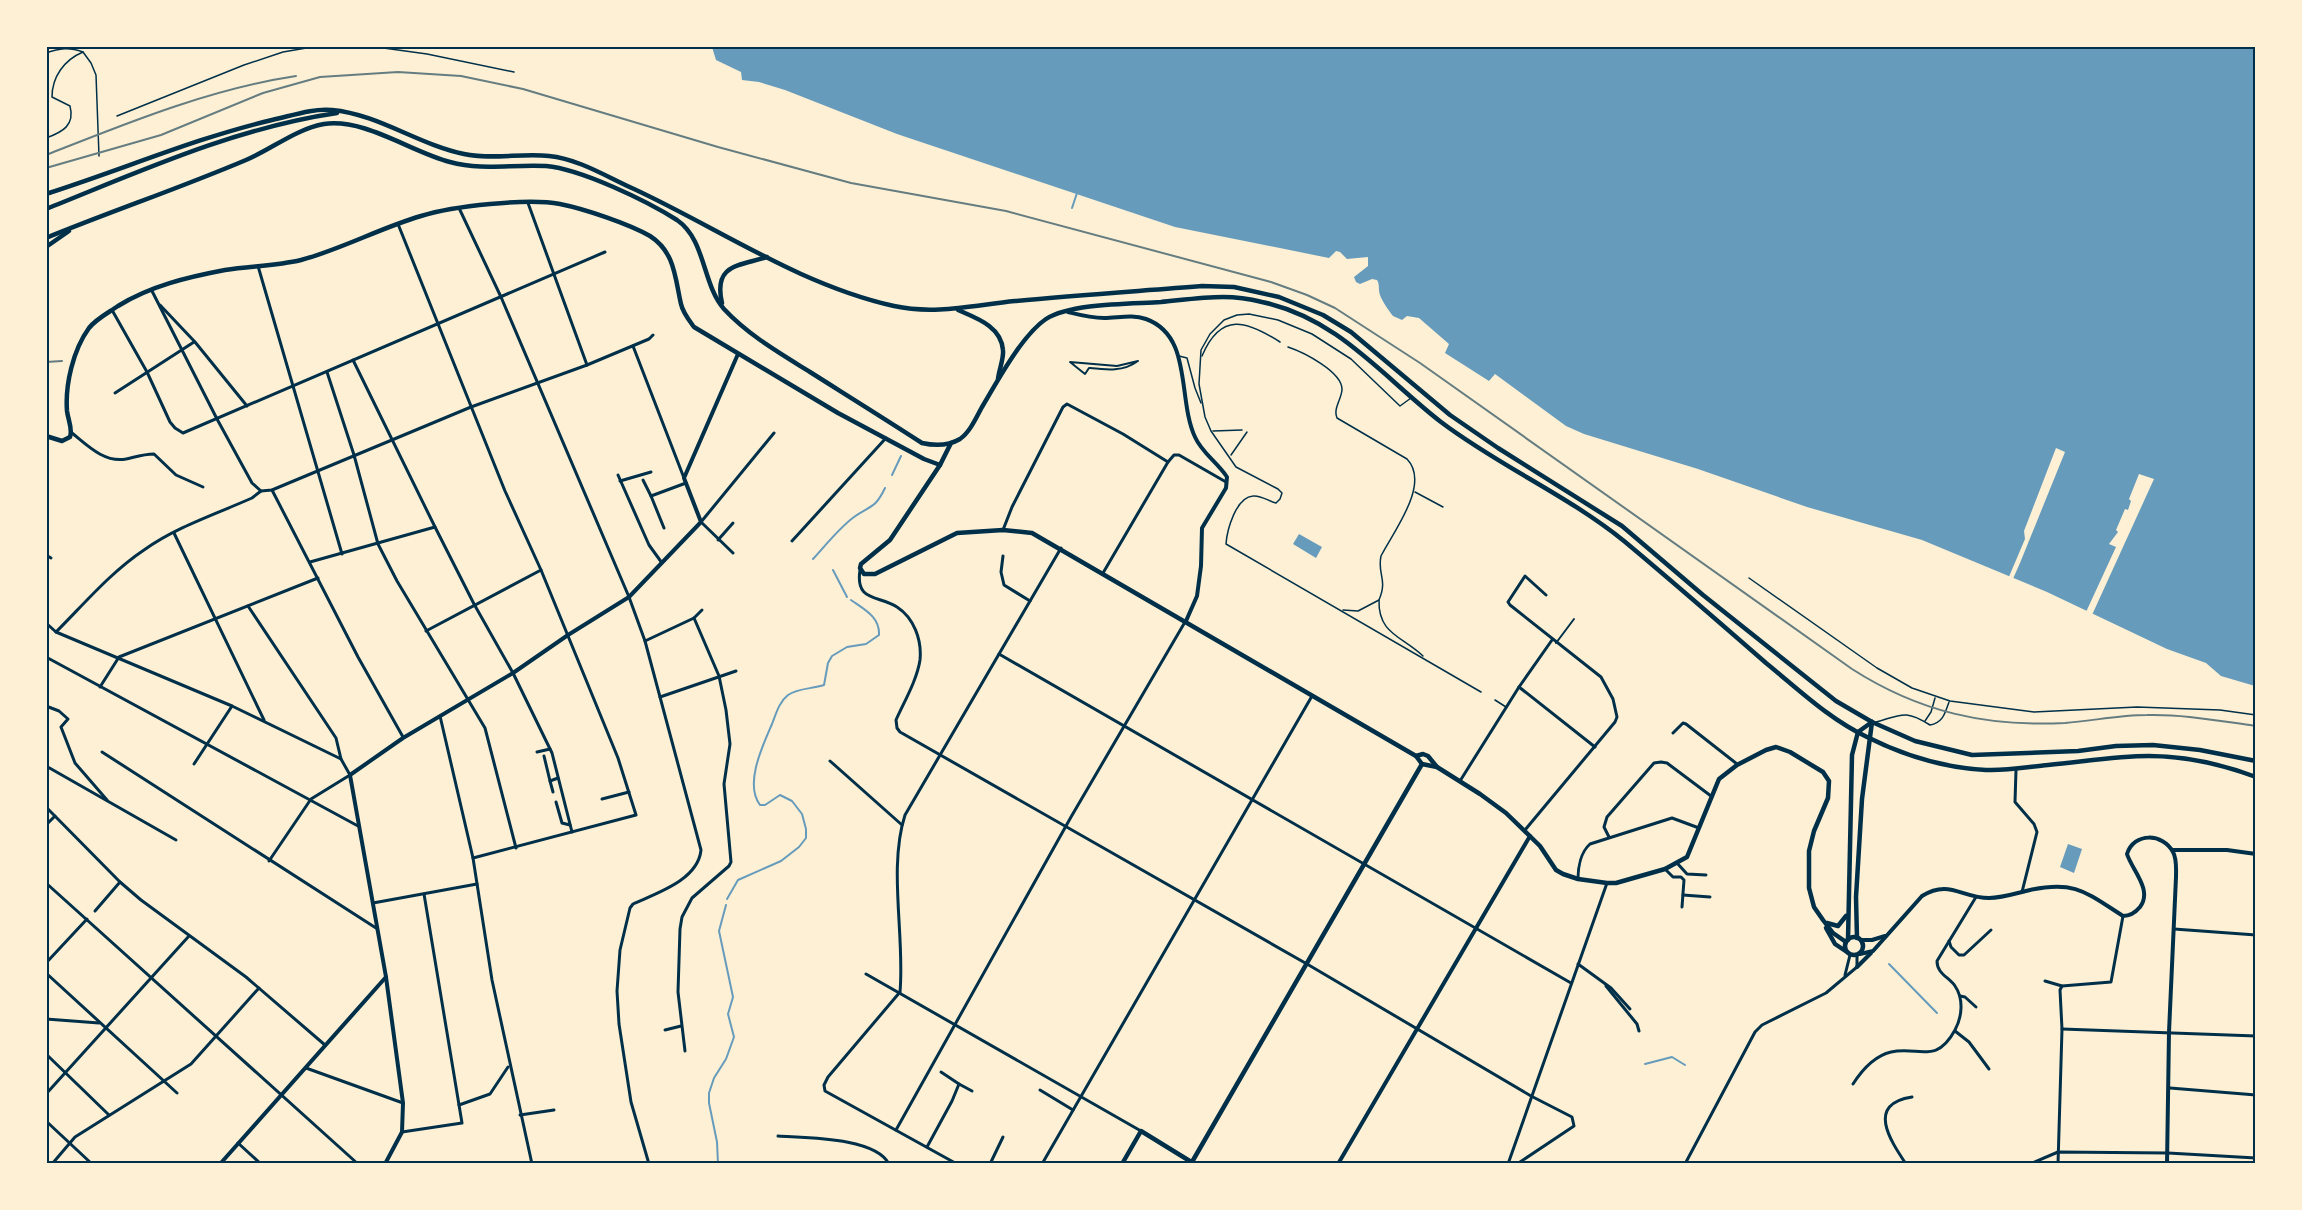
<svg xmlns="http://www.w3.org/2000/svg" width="2302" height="1210" font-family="'Varela Round',sans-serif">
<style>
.water{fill:#669bbc}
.pier{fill:#fdf0d5}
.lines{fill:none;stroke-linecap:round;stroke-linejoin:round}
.stream{stroke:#669bbc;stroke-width:2}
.service{stroke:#003049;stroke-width:1.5}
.pedestrian{stroke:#003049;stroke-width:2}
.minor{stroke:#003049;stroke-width:3}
.tertiary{stroke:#003049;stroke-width:4}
.secondary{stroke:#003049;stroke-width:4.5}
.primary{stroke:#003049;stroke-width:4.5}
.rail{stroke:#657d81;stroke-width:2}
.neatline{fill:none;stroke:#003049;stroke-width:2}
</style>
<rect width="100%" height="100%" fill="#fdf0d5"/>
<!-- water -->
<g class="water">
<path d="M712 47H2255V686L2221 676 2206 663 2167 649 2047 592 1922 540 1807 507 1698 469 1584 434 1566 426 1495 374 1489 381 1445 353 1449 344 1419 318 1407 316 1402 320 1393 316C1389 311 1382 301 1380 295 1378 289 1380 285 1377 280L1372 279 1360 284 1356 282 1354 277 1368 266V257L1347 259 1340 252 1336 251 1329 258 1175 227 897 134 785 90 759 82 742 80 741 72 716 60Z"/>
<polygon points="1299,534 1322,547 1316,558 1293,544"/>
<polygon points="2068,844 2082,849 2074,873 2060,867"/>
</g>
<!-- pier -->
<g class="pier">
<polygon points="2056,448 2065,452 2020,563 2012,581 2008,579 2025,539 2024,531"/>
<polygon points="2139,474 2154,479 2092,615 2086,612 2116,547 2109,544 2118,532 2116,530 2125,509 2128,510 2131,501 2129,499"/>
</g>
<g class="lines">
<!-- stream -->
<g class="stream">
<polyline points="1072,208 1077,193"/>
<polyline points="892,475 901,456"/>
<path d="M813 559C826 545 839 528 854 517 871 505 875 509 885 488"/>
<polyline points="833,570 847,597"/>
<path d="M727 899 738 880 781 861 799 847 806 838V829L802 814 792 801 780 795 765 805H760C744 784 763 745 772 724 776 714 779 702 788 695 798 688 812 689 824 685L828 663 832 656 847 647 866 644 879 635C880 617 865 610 851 600"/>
<polyline points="1889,964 1937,1013"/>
<polyline points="1645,1064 1672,1057 1685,1065"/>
<polyline points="718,1164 717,1142 709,1103 709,1093 714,1078 726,1059 734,1037 728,1014 733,997 719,931 726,905"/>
</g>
<!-- service -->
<g class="service">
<polyline points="369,46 427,54 514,72"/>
<path d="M46 53C60 48 69 47 83 52"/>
<polyline points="117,116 244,65 283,52 318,46"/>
<path d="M46 138C63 132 75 125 70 106L52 97C52 77 64 60 83 52L91 63 96 75 99 156"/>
<path d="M1288 347C1303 352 1343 372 1342 390 1341 400 1333 409 1337 418L1407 459C1431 484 1393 532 1381 556 1377 574 1388 579 1379 600L1358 611 1343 610"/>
<polyline points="1179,356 1187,358 1195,388 1201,403"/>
<path d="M1202 356C1221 311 1247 321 1280 342"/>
<path d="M1411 398 1400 406 1351 359 1312 334 1278 320 1249 314 1237 315 1224 320 1210 334 1201 350 1199 384 1205 417 1211 431 1236 467 1278 489 1282 493 1280 499 1276 503C1268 501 1261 495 1253 496 1236 497 1227 530 1226 544L1481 692"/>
<polyline points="1213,431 1242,430"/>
<polyline points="1231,455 1247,432"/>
<polyline points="1415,492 1443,507"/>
<polyline points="1749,578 1877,668 1912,688 1950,701 2034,712 2137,707 2220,710 2256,715"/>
<path d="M1379 600C1378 634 1402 636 1423 656"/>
<polyline points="1495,700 1506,707"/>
<polyline points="1925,721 1931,712 1935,698"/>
<path d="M1876 722C1901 715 1905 709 1930 725 1943 723 1945 713 1949 702"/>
</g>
<!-- pedestrian -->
<g class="pedestrian">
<path d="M1138 361C1123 372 1107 370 1089 368L1085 374 1070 362 1117 366Z"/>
<polyline points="1556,643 1574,619"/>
</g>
<!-- minor -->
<g class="minor">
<polyline points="528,203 587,365"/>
<path d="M459 208 501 297 629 597 645 641 701 850C698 880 657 893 633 904L630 908 620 950 617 991 619 1024 631 1102 649 1164"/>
<polyline points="398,224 505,491 541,570 618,758 636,815 473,858"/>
<polyline points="258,266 342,554"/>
<polyline points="152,291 217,419 252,483 261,491"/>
<polyline points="160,305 195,342 247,406"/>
<polyline points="112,310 147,372 170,422 175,428 183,433 605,252"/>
<polyline points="633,346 684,478"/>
<polyline points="353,360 435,527 474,604 513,673 552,753 572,832"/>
<polyline points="327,372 354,455 378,544 397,581 485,728 516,848"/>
<polyline points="115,393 194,342"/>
<path d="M72 433C87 445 104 463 126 459 135 457 144 454 154 454L176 475 203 487"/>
<polyline points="618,475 649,545 662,563"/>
<polyline points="643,480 651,496"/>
<polyline points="620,481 651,472"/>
<polyline points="272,490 358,657 403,737"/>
<polyline points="664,528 651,496 686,483"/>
<polyline points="1003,530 1012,507 1063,407 1067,404 1123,434 1168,462"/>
<polyline points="174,533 264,720"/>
<polyline points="718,540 733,523"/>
<polyline points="792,541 886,438"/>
<polyline points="733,553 701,522 774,433"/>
<polyline points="46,555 51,558"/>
<polyline points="1003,556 1001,572 1004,585 1030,601"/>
<polyline points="310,562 435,527"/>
<path d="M860 570C855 602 878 595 897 607 914 618 922 640 920 660 917 680 904 702 896 720L897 728 900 732 1307 964 1531 1096 1572 1117 1574 1126 1517 1164"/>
<polyline points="1103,573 1168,462 1174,455 1179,455 1226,482"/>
<polyline points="248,606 336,738 341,759"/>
<polyline points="46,623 56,632 232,706 341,759 350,775 311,799 269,861"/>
<polyline points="426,631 541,570"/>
<path d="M56 632C84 604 111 572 144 550 176 527 216 514 252 498L261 491 272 490 471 407 587 365 649 339 653 335"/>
<polyline points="645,641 694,618 702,610"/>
<polyline points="999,654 1571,983"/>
<polyline points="46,657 358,826"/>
<polyline points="100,687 119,657 318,578"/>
<polyline points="1519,687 1595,747"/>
<polyline points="660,697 736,671"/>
<polyline points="46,706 59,711 68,719 61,727 75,763 107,800"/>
<polyline points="440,716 473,858 492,980 532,1164"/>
<polyline points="1673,733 1683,723 1686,724 1737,764"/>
<polyline points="102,752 376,928"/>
<polyline points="537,752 550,749"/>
<polyline points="544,756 550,781 558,778"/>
<polyline points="830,761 902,825"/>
<polyline points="194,764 232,706"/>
<polyline points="46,766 176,840"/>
<polyline points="2016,770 2015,802 2034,824 2037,832 2022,892"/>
<polyline points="550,781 553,792"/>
<polyline points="1460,781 1519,687 1552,640"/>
<polyline points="602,799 629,792"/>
<polyline points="556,802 562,823 570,825"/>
<polyline points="46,807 120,882 141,900 246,977 325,1045"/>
<polyline points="46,825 55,816"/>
<polyline points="1525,830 1615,722 1617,717 1613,699 1601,677 1510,605 1508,602 1525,576 1546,595"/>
<polyline points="1609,837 1604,827 1607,817 1654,763 1661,762 1667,763 1711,796"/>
<polyline points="1677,863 1687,874 1706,875"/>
<polyline points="1665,869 1673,877 1681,877 1684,880 1682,907"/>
<path d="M1578 879C1578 867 1581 852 1590 844L1672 818 1699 828"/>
<polyline points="46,883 358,1164"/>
<polyline points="1683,895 1710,897"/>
<polyline points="373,903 477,884"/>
<polyline points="95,911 120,882"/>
<polyline points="2174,929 2256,935"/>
<polyline points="1949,941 1951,947 1959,955 1964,955 1991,930"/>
<polyline points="46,963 87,919"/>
<polyline points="1578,964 1611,988 1630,1009"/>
<polyline points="46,973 177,1093"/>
<polyline points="866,974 1141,1131"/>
<polyline points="1845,975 1850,955"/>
<polyline points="2045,981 2062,986 2111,982 2123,916"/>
<polyline points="1606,986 1637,1024 1639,1031"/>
<polyline points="1960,996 1965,997 1976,1007"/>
<polyline points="46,1019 99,1023"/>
<polyline points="2062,1029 2256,1036"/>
<polyline points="665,1030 681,1026"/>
<polyline points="1955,1031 1969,1042 1989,1069"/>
<polyline points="685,1051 678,992 680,929 682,917 692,898 729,866 731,862 724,784 730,744 726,710 719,676 694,618"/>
<polyline points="46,1054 109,1115"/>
<polyline points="306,1068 403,1103"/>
<polyline points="959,1084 972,1091"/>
<path d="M1853 1084C1862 1070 1874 1056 1891 1052 1919 1046 1936 1065 1955 1030 1962 1017 1964 999 1955 986 1949 977 1937 974 1937 961L1976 897"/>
<polyline points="2170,1088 2256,1095"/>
<polyline points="1040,1090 1073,1110"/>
<polyline points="46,1094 189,936"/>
<polyline points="459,1105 490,1094 508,1067"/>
<polyline points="520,1115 554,1110"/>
<polyline points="46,1121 92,1164"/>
<polyline points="896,1130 1071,817 1185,622"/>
<polyline points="402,1132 462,1123 424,894"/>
<path d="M778 1136C805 1138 875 1137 889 1164"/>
<polyline points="238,1143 261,1164"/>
<polyline points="927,1147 952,1101 959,1084 941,1072"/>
<polyline points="52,1164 75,1137 191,1064 259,988"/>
<path d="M957 1164 825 1091 824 1085 828 1077 900 992C905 937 888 868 905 815L1061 548"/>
<polyline points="990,1164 1003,1137"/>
<polyline points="1042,1164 1312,696"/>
<polyline points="1508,1164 1607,883"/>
<polyline points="1685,1164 1755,1032 1762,1025 1826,993 1857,967 1857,955"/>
<path d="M1906 1164C1890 1140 1866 1104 1912 1097"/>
<polyline points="2030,1164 2058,1152 2168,1153 2256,1158"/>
<polyline points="2058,1164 2062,1029 2060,990 2062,986"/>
</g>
<!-- tertiary -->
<g class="tertiary">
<path d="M1068 312C1080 315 1091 318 1104 318 1118 318 1132 314 1146 319 1193 336 1177 398 1195 437 1202 453 1217 462 1227 477L1226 488 1202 528 1201 566 1197 596 1186 621"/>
<polyline points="2173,850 2227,850 2256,854"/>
<polyline points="1861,940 1872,940 1885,936"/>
<path d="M1860 954 1873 951 1922 896C1949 879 1962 898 1989 898 2002 898 2017 893 2030 890 2075 880 2087 893 2123 916 2130 916 2135 913 2140 907 2153 890 2132 870 2127 854 2134 832 2163 833 2173 852 2177 859 2176 869 2176 877L2169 1032 2167 1164"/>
<polyline points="1857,967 1871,953"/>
<polyline points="220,1164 386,977"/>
<polyline points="385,1164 402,1132 403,1103 386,977 350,775 403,738 513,673 568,635 629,597 701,522 684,478 738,354"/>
<polyline points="1338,1164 1530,836"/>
</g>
<!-- secondary -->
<g class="secondary">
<path d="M46 436 62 441 70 437C73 429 68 420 67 411 65 385 73 350 89 328 96 319 108 313 118 306 150 286 188 277 225 270 250 266 276 266 301 260 342 249 380 228 421 216 453 206 527 198 560 204 585 209 629 224 650 236 675 252 675 278 681 304 683 313 689 320 694 327L838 413 924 459 940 465"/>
<polyline points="951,443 940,465 890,540 861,564 860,568 864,574 875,574 957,533 1003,530 1032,533 1416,756 1422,764 1437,767"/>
<polyline points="1416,756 1423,754 1428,756 1437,767 1480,794 1506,813 1540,846 1556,870 1563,874 1578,879 1607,883 1616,883 1665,869 1687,857 1719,779 1737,765 1766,750 1776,747 1790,752 1823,772 1829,781 1828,798 1814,831 1809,851 1809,888 1814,907 1823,920 1833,933 1846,942"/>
<polyline points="1827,923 1838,926 1846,916"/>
<polyline points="1826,928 1835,944 1847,952"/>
<circle cx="1854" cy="946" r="9"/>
<polyline points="1857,938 1856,897 1862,799 1872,722"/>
<polyline points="1848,940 1852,755 1858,732 1872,722"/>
<polyline points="1192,1162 1422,764"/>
<polyline points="1122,1164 1141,1131 1193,1163"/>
</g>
<!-- primary -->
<g class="primary">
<path d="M46 194C122 170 195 138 272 120 291 116 312 108 332 110 378 114 419 145 464 154 492 160 521 153 549 156 579 159 607 177 634 189 720 229 800 285 894 306 935 315 974 305 1015 301 1077 295 1140 291 1202 286L1234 287 1279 297 1323 315 1351 332 1450 415 1498 448 1622 526 1703 595 1836 701 1872 722 1915 741 1972 755 2078 751 2116 746 2153 745 2200 750 2256 761"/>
<path d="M46 209C141 171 235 128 337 113"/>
<path d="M46 238C112 211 180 188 246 160 272 149 296 129 324 124 365 118 411 152 450 162 482 171 513 164 546 166 581 169 647 201 677 220 706 240 702 284 724 309 748 335 781 354 810 372 848 396 885 419 922 443 935 446 948 446 960 439 970 432 976 418 982 407 997 382 1022 335 1046 319 1071 303 1131 304 1161 302 1182 300 1203 297 1223 297 1236 297 1250 299 1262 302 1338 318 1383 377 1441 422 1499 466 1567 495 1624 541 1672 581 1719 622 1766 663 1798 689 1829 719 1867 737 1903 755 1945 768 1986 770 2007 771 2027 767 2048 765 2082 762 2115 756 2149 756 2186 756 2221 764 2256 777"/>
<polyline points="46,247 69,231"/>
<path d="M722 303C713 264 739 266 767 257"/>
<path d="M958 310C976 318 1001 326 1003 350 1004 358 999 370 998 379"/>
</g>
<!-- rail -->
<g class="rail">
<path d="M46 155C127 123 210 89 296 76"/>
<path d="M46 168 161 135 263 93 320 77 398 72 461 76 523 89 718 147 851 183 1006 211 1271 282 1307 295 1335 308 1420 363 1852 669C1919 712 1986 727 2065 723 2092 721 2119 715 2147 715 2184 714 2219 721 2256 726"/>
<polyline points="46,362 62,361"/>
</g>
</g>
<!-- border -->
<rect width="2302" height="1210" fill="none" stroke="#fdf0d5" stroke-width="96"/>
<rect x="48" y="48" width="2206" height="1114" class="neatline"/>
</svg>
